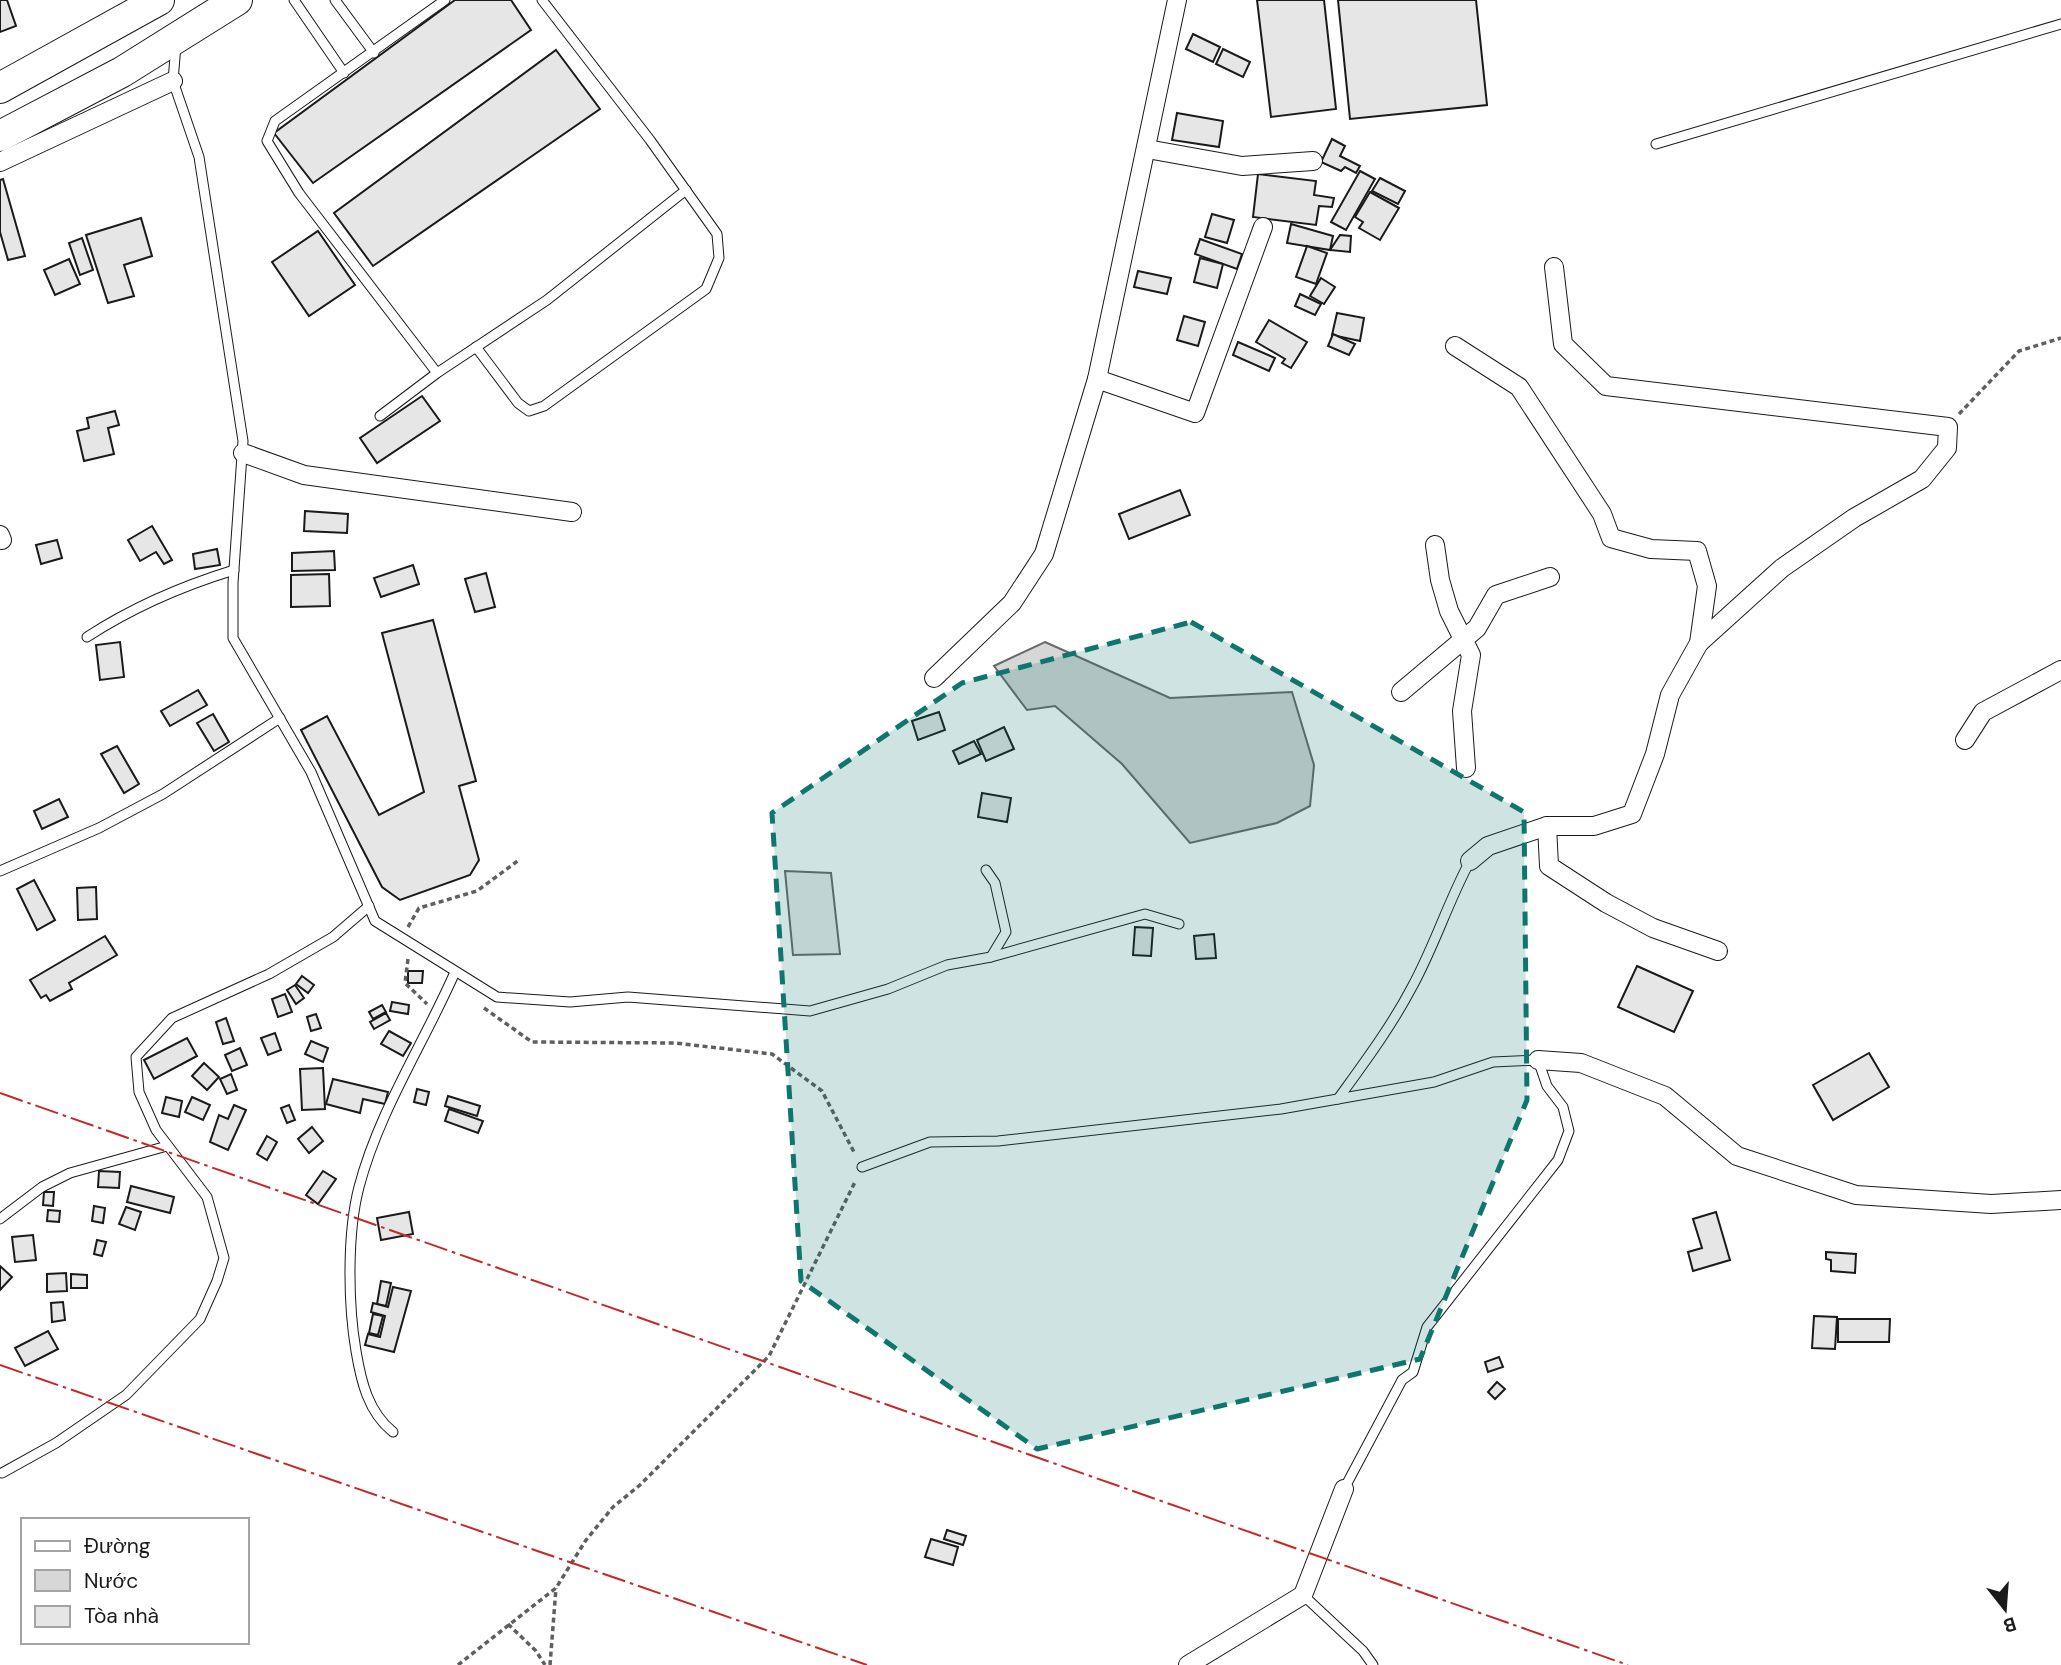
<svg xmlns="http://www.w3.org/2000/svg" width="2061" height="1665" font-family="'DM Sans',sans-serif">
<style>
.green{fill:#ededed;stroke:#6a6a6a;stroke-width:2}
.water{fill:#d7d7d7;stroke:#6a6a6a;stroke-width:2}
.building{fill:#e6e6e6;stroke:#1a1a1a;stroke-width:2}
.lines{fill:none;stroke-linecap:round;stroke-linejoin:round}
.service-casing{stroke:#1a1a1a;stroke-width:11}
.minor-casing{stroke:#1a1a1a;stroke-width:20}
.trunk-casing{stroke:#1a1a1a;stroke-width:32}
.path{stroke:#5f5f5f;stroke-width:3.5;stroke-dasharray:5 3.5;stroke-linecap:butt}
.service{stroke:#fff;stroke-width:9}
.minor{stroke:#fff;stroke-width:18}
.trunk{stroke:#fff;stroke-width:30}
.power{stroke:#c62828;stroke-width:2;stroke-dasharray:24 5 3.5 5;stroke-linecap:butt}
.marked{fill:#0f766e;fill-opacity:0.2;stroke:#0f766e;stroke-width:5;stroke-dasharray:14 9;stroke-linejoin:round}
</style>
<rect width="100%" height="100%" fill="#fff"/>
<!-- green -->
<polygon class="green" points="785,871 831,873 840,954 793,955"/>
<!-- water -->
<polygon class="water" points="1045,642 1170,698 1292,692 1314,765 1310,806 1277,823 1190,843 1122,764 1055,706 1027,710 994,666"/>
<!-- building -->
<g class="building">
<polygon points="0,0 7,0 16,26 0,32"/>
<polygon points="455,0 511,0 531,30 313,183 274,133"/>
<polygon points="1257,0 1324,0 1336,109 1271,117"/>
<polygon points="1338,0 1476,0 1487,105 1350,119"/>
<polygon points="1193,34 1220,47 1213,62 1186,49"/>
<polygon points="1223,49 1250,62 1243,77 1216,64"/>
<polygon points="556,50 600,109 373,266 334,213"/>
<polygon points="1177,113 1223,121 1219,147 1172,140"/>
<polygon points="1332,139 1345,146 1340,156 1360,166 1356,173 1345,167 1341,171 1321,162"/>
<polygon points="1360,171 1375,179 1346,230 1331,222"/>
<polygon points="1258,174 1316,181 1314,195 1334,198 1332,207 1319,206 1316,225 1253,217"/>
<polygon points="1380,178 1405,191 1398,204 1372,191"/>
<polygon points="3,179 25,256 8,260 0,232 0,180"/>
<polygon points="1370,192 1399,208 1380,240 1359,228 1363,222 1355,217"/>
<polygon points="1212,214 1234,220 1227,243 1205,237"/>
<polygon points="141,218 152,256 124,265 134,296 108,303 86,235"/>
<polygon points="1291,224 1333,236 1330,250 1287,243"/>
<polygon points="318,231 355,285 309,316 272,262"/>
<polygon points="1340,235 1351,236 1350,252 1330,250"/>
<polygon points="82,238 93,270 80,275 69,243"/>
<polygon points="1200,239 1242,254 1237,269 1195,254"/>
<polygon points="1307,246 1327,253 1316,284 1296,277"/>
<polygon points="1200,258 1223,264 1217,288 1194,282"/>
<polygon points="69,259 80,284 55,295 44,270"/>
<polygon points="1138,271 1171,278 1167,294 1134,287"/>
<polygon points="1321,278 1335,287 1324,304 1310,296"/>
<polygon points="1300,294 1321,304 1315,315 1295,306"/>
<polygon points="1337,313 1364,318 1360,341 1332,335"/>
<polygon points="1184,316 1205,322 1198,346 1177,340"/>
<polygon points="1269,320 1307,342 1291,368 1282,363 1285,359 1256,342"/>
<polygon points="1333,334 1355,344 1349,355 1328,346"/>
<polygon points="1238,342 1275,358 1269,371 1233,355"/>
<polygon points="422,396 440,421 377,463 360,438"/>
<polygon points="115,411 119,425 108,428 114,454 84,461 77,431 89,428 87,418"/>
<polygon points="1180,490 1190,515 1129,539 1119,514"/>
<polygon points="305,511 348,514 347,533 304,531"/>
<polygon points="152,526 172,560 164,564 156,552 140,561 128,540"/>
<polygon points="57,540 62,558 41,564 36,545"/>
<polygon points="217,549 220,565 195,569 193,554"/>
<polygon points="334,551 335,570 292,571 292,553"/>
<polygon points="413,565 419,584 381,597 374,578"/>
<polygon points="486,573 495,607 475,612 465,579"/>
<polygon points="329,574 330,606 291,607 291,575"/>
<polygon points="433,620 476,781 459,786 479,860 470,875 400,900 382,887 301,730 327,716 379,815 424,792 382,633"/>
<polygon points="120,642 124,677 100,680 96,645"/>
<polygon points="198,690 207,705 170,726 161,711"/>
<polygon points="939,712 945,730 918,740 912,721"/>
<polygon points="213,714 229,742 214,751 197,723"/>
<polygon points="1004,727 1014,749 986,761 977,740"/>
<polygon points="974,741 981,754 959,764 953,751"/>
<polygon points="117,746 139,784 124,793 101,754"/>
<polygon points="982,793 1011,798 1007,822 978,817"/>
<polygon points="59,799 68,817 42,829 34,811"/>
<polygon points="34,880 55,920 37,930 17,889"/>
<polygon points="96,887 97,919 78,920 77,888"/>
<polygon points="1135,927 1153,928 1151,956 1133,955"/>
<polygon points="1214,934 1216,958 1196,959 1194,936"/>
<polygon points="105,936 117,955 69,983 72,989 50,1001 46,995 41,998 30,980"/>
<polygon points="1637,966 1693,991 1674,1032 1618,1007"/>
<polygon points="408,971 423,971 422,983 408,983"/>
<polygon points="302,976 314,985 308,993 296,984"/>
<polygon points="295,985 304,998 296,1004 287,990"/>
<polygon points="285,994 292,1012 278,1017 272,999"/>
<polygon points="392,1002 409,1005 408,1014 390,1011"/>
<polygon points="382,1005 386,1012 373,1019 369,1012"/>
<polygon points="386,1013 390,1020 374,1029 370,1022"/>
<polygon points="316,1014 321,1028 311,1031 307,1017"/>
<polygon points="226,1018 234,1041 223,1044 216,1022"/>
<polygon points="389,1031 411,1043 403,1056 381,1044"/>
<polygon points="275,1033 281,1050 268,1055 261,1038"/>
<polygon points="187,1038 197,1056 154,1079 144,1060"/>
<polygon points="311,1041 328,1048 323,1062 305,1054"/>
<polygon points="240,1048 247,1065 232,1071 225,1055"/>
<polygon points="1869,1053 1889,1087 1833,1120 1813,1085"/>
<polygon points="204,1063 219,1077 207,1090 192,1076"/>
<polygon points="323,1068 325,1109 302,1110 300,1069"/>
<polygon points="231,1074 237,1090 227,1094 220,1079"/>
<polygon points="333,1079 388,1092 385,1104 363,1099 360,1113 326,1104"/>
<polygon points="417,1089 429,1092 426,1105 414,1102"/>
<polygon points="448,1096 480,1106 477,1116 445,1106"/>
<polygon points="166,1097 182,1101 179,1117 162,1113"/>
<polygon points="192,1097 210,1105 203,1120 185,1112"/>
<polygon points="234,1105 246,1110 228,1150 210,1142 219,1115 228,1119"/>
<polygon points="289,1105 295,1120 287,1123 281,1108"/>
<polygon points="449,1109 483,1121 478,1133 445,1121"/>
<polygon points="312,1127 323,1141 309,1153 298,1139"/>
<polygon points="267,1136 277,1142 267,1160 257,1154"/>
<polygon points="99,1171 120,1172 119,1188 98,1187"/>
<polygon points="323,1171 336,1179 318,1204 306,1195"/>
<polygon points="131,1186 174,1197 170,1213 127,1202"/>
<polygon points="44,1192 54,1192 53,1206 43,1205"/>
<polygon points="94,1206 105,1208 103,1223 92,1221"/>
<polygon points="126,1207 141,1212 135,1230 119,1224"/>
<polygon points="48,1210 60,1211 59,1222 47,1221"/>
<polygon points="409,1212 413,1234 381,1240 377,1218"/>
<polygon points="1716,1212 1730,1260 1693,1271 1688,1252 1702,1248 1693,1219"/>
<polygon points="33,1235 36,1260 15,1262 12,1237"/>
<polygon points="97,1240 106,1242 102,1256 94,1254"/>
<polygon points="1826,1252 1856,1254 1855,1273 1831,1271 1831,1260 1826,1259"/>
<polygon points="0,1266 12,1277 0,1290"/>
<polygon points="66,1273 67,1291 47,1292 47,1274"/>
<polygon points="71,1274 87,1275 87,1288 71,1288"/>
<polygon points="381,1281 391,1283 386,1306 377,1304"/>
<polygon points="393,1287 411,1291 394,1352 365,1345 368,1334 380,1337 385,1316 371,1312 373,1303 388,1307"/>
<polygon points="63,1302 65,1320 52,1322 51,1303"/>
<polygon points="373,1314 383,1316 378,1335 369,1333"/>
<polygon points="1814,1316 1837,1317 1835,1349 1812,1348"/>
<polygon points="1838,1319 1890,1319 1889,1342 1838,1342"/>
<polygon points="48,1331 58,1349 25,1366 15,1348"/>
<polygon points="1499,1357 1503,1367 1488,1372 1485,1362"/>
<polygon points="1497,1382 1505,1389 1495,1399 1488,1392"/>
<polygon points="947,1530 966,1536 963,1545 944,1539"/>
<polygon points="931,1539 958,1547 953,1565 925,1557"/>
</g>
<g class="lines">
<!-- service casing -->
<g class="service-casing">
<g id="service">
<polyline points="294,0 344,73"/>
<polyline points="335,0 374,53"/>
<polyline points="176,45 173,81 199,157 243,441 233,583 233,638 311,772 375,921 497,997 570,1002 628,997 810,1011 888,989 947,965 991,957 1145,914 1179,924"/>
<polyline points="1656,144 2061,24"/>
<polyline points="476,347 518,403 529,411 544,406 706,289 719,258 717,234 650,140 542,0"/>
<polyline points="437,373 299,193 267,141 275,121 445,0"/>
<polyline points="380,416 437,373 547,300 686,190"/>
<path d="M87 637C133 607 182 586 234 570"/>
<polyline points="986,870 995,883 1006,932 991,957"/>
<polyline points="0,871 99,828 163,794 280,718"/>
<path d="M1338 1099C1364 1063 1391 1027 1412 987 1434 947 1448 902 1470 861"/>
<polyline points="862,1167 930,1142 998,1141 1281,1109 1434,1082 1493,1062 1538,1060 1547,1086 1563,1107 1569,1131 1558,1160 1427,1327 1413,1372 1402,1380 1344,1489"/>
<polyline points="0,1219 42,1187 70,1173 167,1146"/>
<path d="M393 1432C368 1412 361 1381 356 1351 348 1304 347 1233 359 1187 379 1111 424 1043 455 972"/>
<polyline points="2,1473 56,1443 126,1395 200,1319 217,1281 224,1258 207,1197 156,1130 139,1092 136,1057 172,1018 269,974 333,937 369,906"/>
<polyline points="1303,1595 1363,1651 1373,1665"/>
</g>
</g>
<!-- minor casing -->
<g class="minor-casing">
<g id="minor">
<polyline points="1147,149 1242,166 1313,161"/>
<polyline points="0,162 173,81"/>
<polyline points="1554,267 1563,344 1606,386 1948,427 1947,448 1922,479 1854,518 1782,568 1699,643"/>
<polyline points="1455,346 1519,387 1602,514 1611,538 1651,549 1697,551 1707,586 1699,643 1670,695 1655,754 1632,814 1594,826 1547,826 1488,846 1470,861"/>
<polyline points="1097,379 1195,413 1263,227"/>
<polyline points="243,453 304,475 572,512"/>
<polyline points="0,535 2,540"/>
<polyline points="1435,545 1440,580 1449,611 1471,655 1462,711 1466,768"/>
<polyline points="934,678 1012,603 1044,554 1097,379 1177,0"/>
<polyline points="1401,692 1477,628 1496,595 1550,577"/>
<polyline points="1965,740 1983,712 2061,670"/>
<polyline points="1547,826 1549,866 1606,903 1653,928 1718,951"/>
<polyline points="1538,1060 1581,1063 1665,1096 1737,1156 1856,1195 1991,1204 2061,1200"/>
<polyline points="1188,1665 1303,1595 1344,1489"/>
</g>
</g>
<!-- trunk casing -->
<g class="trunk-casing">
<g id="trunk">
<polyline points="0,88 159,0"/>
<polyline points="0,136 122,72 237,0"/>
</g>
</g>
<!-- path -->
<g class="path">
<polyline points="1959,414 2019,351 2061,338"/>
<polyline points="408,927 419,908 477,891 519,860"/>
<polyline points="408,959 405,983 427,1004"/>
<polyline points="484,1008 532,1042 675,1043 772,1054 822,1091 855,1154"/>
<polyline points="508,1624 536,1651 545,1665"/>
<polyline points="458,1665 556,1588 586,1540 613,1507 640,1485 769,1356 856,1180"/>
<polyline points="550,1665 556,1588"/>
</g>
<!-- service -->
<use href="#service" class="service"/>
<!-- minor -->
<use href="#minor" class="minor"/>
<!-- trunk -->
<use href="#trunk" class="trunk"/>
<!-- power -->
<g class="power">
<polyline points="0,1093 1628,1665"/>
<polyline points="0,1365 867,1665"/>
</g>
</g>
<!-- marked area -->
<path class="marked" d="M1191 622 1524 812 1527 1100 1420 1359 1037 1449 801 1281 772 813 962 683Z"/>
<!-- legend -->
<rect x="21" y="1518" width="228" height="126" fill="#ffffff" stroke="#a3a3a3" stroke-width="2"/>
<rect x="35" y="1541" width="35" height="10" fill="#ffffff" stroke="#a3a3a3" stroke-width="2"/>
<text x="84" y="1553" font-size="21" fill="#1a1a1a">Đường</text>
<rect x="35" y="1570" width="35" height="21" fill="#d7d7d7" stroke="#a3a3a3" stroke-width="2"/>
<text x="84" y="1588" font-size="21" fill="#1a1a1a">Nước</text>
<rect x="35" y="1606" width="35" height="21" fill="#e6e6e6" stroke="#a3a3a3" stroke-width="2"/>
<text x="84" y="1623" font-size="21" fill="#1a1a1a">Tòa nhà</text>
<!-- north arrow -->
<g transform="translate(2005 1609) rotate(163)" stroke="#ffffff" stroke-width="5" paint-order="stroke">
<path d="M0-5L12 26L0 18L-12 26Z" fill="#1a1a1a"/>
<text y="-10" font-size="19" font-weight="bold" text-anchor="middle" fill="#1a1a1a">B</text>
</g>
</svg>
